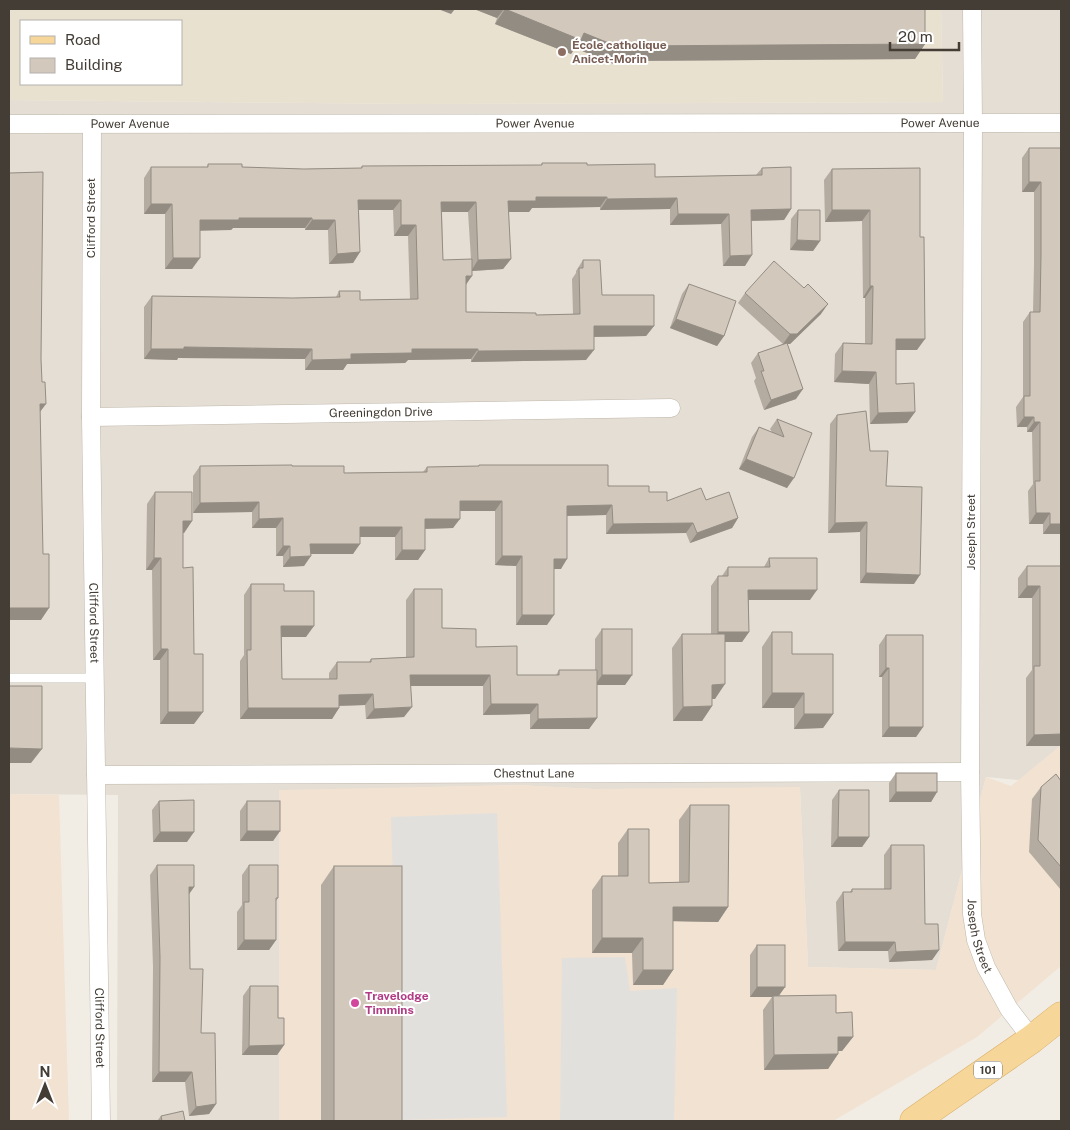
<svg xmlns="http://www.w3.org/2000/svg" width="1070" height="1130" font-family="'Public Sans',sans-serif">
<style>
.residential{fill:#e5ded4}
.commercial{fill:#f2e2d1}
.education{fill:#e9e1d0;fill-rule:evenodd}
.parking{fill:#e2e0dd}
.lines{fill:none;stroke-linecap:round;stroke-linejoin:round}
.service-casing{stroke:#bfb7ab;stroke-width:10}
.minor-casing{stroke:#bfb7ab;stroke-width:19}
.primary-casing{stroke:#dab16a;stroke-width:29}
.service{stroke:#fff;stroke-width:9}
.minor{stroke:#fff;stroke-width:18}
.primary{stroke:#f6d699;stroke-width:28}
.wall{fill:#b5aca1;fill-rule:evenodd}
.shaded-wall{fill:#938c83}
.building{fill:#d2c8bb;stroke:#938c83}
.education-dot{fill:#8d6e63;stroke:#fff;stroke-width:2}
.hotel-dot{fill:#d1479c;stroke:#fff;stroke-width:2}
.labels{text-anchor:middle;dominant-baseline:central;stroke-width:4;stroke-linejoin:round;paint-order:stroke}
.shield{fill:#fff;stroke:#7b7772;stroke-width:1}
.shield-label{font-size:11px;font-weight:bold;fill:#433d35}
.education-label{font-size:12px;font-weight:bold;fill:#785e54;stroke:#fff;text-anchor:start}
.street-label{font-size:12px;fill:#433d35;stroke:#fff}
.hotel-label{font-size:12px;font-weight:bold;fill:#b23c85;stroke:#fff;text-anchor:start}
</style>
<rect width="100%" height="100%" fill="#f1ede5"/>
<!-- residential -->
<polygon class="residential" points="941,9 1061,9 1061,753 1028,781 986,777 936,970 808,967 800,788 593,789 517,785 279,791 279,1121 117,1121 118,795 9,794 9,100 418,104 943,102"/>
<!-- commercial -->
<g class="commercial">
<polygon points="1061,745 1061,966 977,1037 833,1121 279,1121 279,790 517,785 593,789 800,787 808,967 936,970 986,777 1011,786"/>
<polygon points="9,794 59,795 69,1121 9,1121"/>
</g>
<!-- education -->
<path class="education" d="M9 9H941L943 102 418 104 9 100ZM21 21H181V84H21Z"/>
<!-- parking -->
<g class="parking">
<polygon points="497,813 507,1117 401,1120 391,817"/>
<polygon points="625,957 630,991 677,988 674,1121 560,1121 562,958"/>
</g>
<g class="lines">
<!-- service casing -->
<g class="service-casing">
<polyline id="service" points="9,678 95,678"/>
</g>
<!-- minor casing -->
<g class="minor-casing">
<g id="minor">
<path id="s1" d="M972 9 973 123 970 772 972 914 976 940 986 967 1009 1009 1032 1039"/>
<path id="s2" d="M9 124 1061 123"/>
<path id="s3" d="M92 124 91 417 101 1121"/>
<path id="s4" d="M91 417 671 408"/>
<path id="s5" d="M96 775 970 772"/>
</g>
</g>
<!-- primary casing -->
<g class="primary-casing">
<polyline id="primary" points="914,1121 1032,1039 1061,1016"/>
</g>
<!-- service -->
<use href="#service" class="service"/>
<!-- minor -->
<use href="#minor" class="minor"/>
<!-- primary -->
<use href="#primary" class="primary"/>
</g>
<!-- wall -->
<g class="wall">
<polygon points="474,9 925,9 925,44 915,59 619,61 616,65 575,48 571,54 495,24 497,18"/>
<polygon points="1029,148 1061,148 1061,534 1043,534 1043,524 1029,524 1028,491 1033,484 1032,432 1027,432 1027,427 1017,427 1016,407 1023,397 1023,322 1030,312 1033,312 1034,264 1034,192 1022,192 1022,158"/>
<path d="M542 163 587 165 655 177 756 175 762 168 791 209 784 220 751 221 745 266H723L721 224 670 225V209L600 210V207L532 208 529 212H508L511 259 503 269 472 271 466 285V312L536 315 573 314 572 279 576 273V271L583 260 602 295 654 326 646 336 594 337 586 360 471 362V359L408 360 405 363 347 364 343 370H305V359L178 358 177 360 144 359V307L152 296 293 298 336 297 339 291 360 300 410 299 408 236H394L393 210H359L360 252 353 263 329 264 328 230H305V228H233L231 230H200L192 269H165V214H144V178L151 167H207L208 164 242 167 304 169 361 168 362 166 541 165ZM442 212H468L471 259 443 260Z"/>
<polygon points="920,168 917,350 896,350 896,384 915,412 907,423 870,424 869,384 834,382 835,354 843,343 865,344 865,298 863,298 862,221 825,222 824,180 832,169"/>
<polygon points="798,210 820,241 813,251 790,250 791,219"/>
<polygon points="689,284 724,336 717,346 670,328 682,294"/>
<polygon points="745,293 821,314 790,344 787,344 796,399 764,410 754,381 756,378 751,363 758,353 783,344 738,303"/>
<polygon points="837,415 870,451 886,486 914,584 860,583 860,532 828,533 830,424"/>
<polygon points="777,419 812,433 787,488 739,469 752,437 759,427 772,432 770,429"/>
<polygon points="479,465 649,492 667,501 706,500 738,518 732,528 690,543 686,533 606,534 606,515 567,516 561,569 554,569 547,625 516,625 516,566 495,565 495,511 460,511 453,528 425,529 425,550 418,560 395,560 395,537 360,537 353,554 311,554 304,566 283,567 283,556 276,556 276,528 252,528 252,512 193,513 193,476 200,466 292,466 344,473 423,472 427,467 478,466"/>
<polygon points="155,492 192,521 184,533 183,533 183,568 194,724 160,724 160,660 153,660 152,570 146,570 147,504"/>
<polygon points="769,558 810,600 749,600 749,632 742,642 725,642 715,699 712,699 712,706 702,721 673,721 672,648 682,634 711,634 711,586 718,576 722,576 728,567 764,567"/>
<polygon points="1027,566 1061,566 1061,746 1026,746 1026,678 1032,670 1032,598 1018,598 1018,578"/>
<polygon points="251,584 284,591 306,637 282,637 282,679 329,679 329,673 337,662 369,662 371,659 406,657 406,600 414,589 442,628 476,647 517,675 556,675 559,670 595,670 595,639 602,629 632,675 625,685 597,685 597,718 589,729 530,729 530,714 483,715 483,686 411,686 404,717 366,719 365,705 339,706 339,708 332,719 240,719 240,661 244,655 244,595"/>
<polygon points="772,632 792,654 833,714 823,728 794,729 794,708 762,708 762,647"/>
<polygon points="886,635 923,727 916,737 882,737 882,677 879,677 879,645"/>
<polygon points="896,773 937,792 931,802 889,802 889,783"/>
<polygon points="1061,781 1061,890 1029,852 1032,799 1041,787"/>
<polygon points="839,790 869,837 862,847 831,847 832,800"/>
<polygon points="159,801 187,842 153,842 152,810"/>
<polygon points="247,801 280,831 273,841 240,841 240,811"/>
<polygon points="690,805 728,907 718,922 673,921 673,970 663,985 633,985 632,953 592,953 592,890 602,876 618,876 618,843 628,829 649,883 679,882 679,820"/>
<polygon points="891,845 925,924 939,950 932,960 889,962 888,951 838,951 836,902 843,892 850,892 852,889 884,889 884,855"/>
<polygon points="157,865 194,887 189,894 190,969 201,1033 216,1104 209,1114 189,1116 185,1082 152,1082 153,967 150,875"/>
<polygon points="249,865 278,898 276,901 276,940 269,950 237,950 237,912 242,905 242,875"/>
<polygon points="334,866 402,1121 321,1121 321,885"/>
<polygon points="757,945 785,987 779,995 836,1013 853,1037 842,1051 838,1051 838,1054 828,1069 764,1070 763,1010 772,997 750,997 750,955"/>
<polygon points="250,986 284,1045 277,1055 242,1055 243,996"/>
<polygon points="161,1116 185,1121 157,1121"/>
</g>
<!-- shaded-wall -->
<g class="shaded-wall">
<polygon points="438,9 455,9 451,14"/>
<polygon points="474,9 504,9 497,18"/>
<polygon points="505,9 628,46 925,44 915,59 619,61 616,65 575,48 571,54 495,24"/>
<polygon points="1029,182 1041,182 1034,192 1022,192"/>
<polygon points="536,197 607,197 600,207 532,208 529,212 501,212 508,201"/>
<polygon points="677,198 670,209 600,210 607,199"/>
<polygon points="358,200 401,200 393,210 351,210"/>
<polygon points="441,202 476,202 468,212 434,212"/>
<polygon points="151,204 172,204 165,214 144,214"/>
<polygon points="791,209 784,220 744,221 751,210"/>
<polygon points="832,210 870,210 862,221 825,222"/>
<polygon points="678,214 729,214 721,224 670,225"/>
<polygon points="239,218 312,218 305,228 233,228 231,230 192,231 200,220"/>
<polygon points="312,220 335,220 328,230 305,230"/>
<polygon points="401,225 416,225 408,236 394,236"/>
<polygon points="797,240 820,241 813,251 790,250"/>
<polygon points="360,252 353,263 329,264 337,254"/>
<polygon points="752,255 745,266 723,266 730,256"/>
<polygon points="173,258 200,258 192,269 165,269"/>
<polygon points="511,259 503,269 471,271 478,260"/>
<polygon points="466,276 472,276 465,286"/>
<polygon points="870,286 873,286 865,298 863,298"/>
<polygon points="828,304 821,314 790,344 783,344 790,334"/>
<polygon points="676,319 724,336 717,346 670,328"/>
<polygon points="594,326 654,326 646,336 586,337"/>
<polygon points="896,339 925,339 917,350 888,350"/>
<polygon points="184,347 312,349 305,359 178,358 177,360 144,359 151,349"/>
<polygon points="412,349 478,349 471,359 408,360 405,363 347,364 343,370 305,370 312,360 351,354"/>
<polygon points="594,350 586,360 471,362 478,351"/>
<polygon points="842,371 876,372 869,384 834,382"/>
<polygon points="803,389 796,399 764,410 771,400"/>
<polygon points="40,404 46,404 37,416"/>
<polygon points="915,412 907,423 870,424 878,413"/>
<polygon points="1024,417 1034,417 1027,427 1017,427"/>
<polygon points="1034,422 1040,422 1032,432 1027,432"/>
<polygon points="746,459 794,478 787,488 739,469"/>
<polygon points="460,501 502,501 495,511 453,511"/>
<polygon points="259,502 252,512 193,513 200,503"/>
<polygon points="612,505 606,515 561,516 567,506"/>
<polygon points="1036,513 1050,513 1043,524 1029,524"/>
<polygon points="283,518 276,528 252,528 259,519"/>
<polygon points="738,518 732,528 690,543 697,533"/>
<polygon points="425,519 460,519 453,528 418,529"/>
<polygon points="183,521 192,521 184,533 175,533"/>
<polygon points="867,522 860,532 828,533 835,523"/>
<polygon points="693,523 686,533 606,534 613,524"/>
<polygon points="1050,524 1061,524 1061,534 1043,534"/>
<polygon points="360,527 402,527 395,537 353,537"/>
<polygon points="310,544 360,544 353,554 303,554"/>
<polygon points="283,546 290,546 283,556 276,556"/>
<polygon points="402,550 425,550 418,560 395,560"/>
<polygon points="311,556 304,566 283,567 290,557"/>
<polygon points="502,556 522,556 516,566 495,565"/>
<polygon points="154,558 161,558 152,570 146,570"/>
<polygon points="554,559 567,559 561,569 547,569"/>
<polygon points="866,573 920,575 914,584 860,583"/>
<polygon points="1027,586 1040,586 1032,598 1018,598"/>
<polygon points="748,590 817,590 810,600 742,600"/>
<polygon points="9,608 49,608 41,620 9,620"/>
<polygon points="522,615 554,615 547,625 516,625"/>
<polygon points="281,626 314,626 306,637 274,637"/>
<polygon points="718,632 749,632 742,642 711,642"/>
<polygon points="161,649 168,649 160,660 153,660"/>
<polygon points="886,668 889,668 882,677 879,677"/>
<polygon points="410,675 490,675 483,686 403,686"/>
<polygon points="602,675 632,675 625,685 595,685"/>
<polygon points="725,684 715,699 702,699 712,685"/>
<polygon points="772,693 804,693 794,708 762,708"/>
<polygon points="373,694 365,705 331,706 339,695"/>
<polygon points="491,704 538,704 530,714 483,715"/>
<polygon points="712,706 702,721 673,721 683,707"/>
<polygon points="412,707 404,717 366,719 374,709"/>
<polygon points="248,708 339,708 332,719 240,719"/>
<polygon points="168,712 203,712 194,724 160,724"/>
<polygon points="804,714 833,714 823,728 794,729"/>
<polygon points="597,718 589,729 530,729 538,719"/>
<polygon points="889,727 923,727 916,737 882,737"/>
<polygon points="1061,734 1061,746 1026,746 1034,735"/>
<polygon points="9,748 42,749 31,763 9,763"/>
<polygon points="896,792 937,792 931,802 889,802"/>
<polygon points="247,831 280,831 273,841 240,841"/>
<polygon points="160,832 194,832 187,842 153,842"/>
<polygon points="838,837 869,837 862,847 831,847"/>
<polygon points="189,887 194,887 187,897"/>
<polygon points="673,907 728,907 718,922 662,921"/>
<polygon points="602,938 643,938 632,953 592,953"/>
<polygon points="244,940 276,940 269,950 237,950"/>
<polygon points="845,942 895,942 888,951 838,951"/>
<polygon points="939,950 932,960 889,962 896,952"/>
<polygon points="643,970 673,970 663,985 633,985"/>
<polygon points="757,987 785,987 778,997 773,996 772,997 750,997"/>
<polygon points="838,1037 853,1037 842,1051 828,1051"/>
<polygon points="284,1045 277,1055 242,1055 249,1046"/>
<polygon points="838,1054 828,1069 764,1070 774,1055"/>
<polygon points="159,1072 192,1072 185,1082 152,1082"/>
<polygon points="216,1104 209,1114 189,1116 196,1107"/>
</g>
<!-- building -->
<g class="building">
<polygon points="505,9 925,9 925,44 628,46 626,50 584,33 581,40"/>
<polygon points="1029,148 1061,148 1061,524 1050,524 1050,513 1036,513 1035,481 1040,481 1040,422 1034,422 1034,417 1024,417 1024,396 1030,396 1030,312 1040,312 1041,254 1041,182 1029,182"/>
<polygon points="542,163 587,163 587,165 655,164 655,177 762,175 762,168 791,167 791,209 751,210 752,255 730,256 729,214 678,214 677,198 607,199 607,197 536,197 536,201 508,201 511,259 478,260 476,202 441,202 443,260 472,259 472,276 466,276 466,312 536,313 536,315 580,314 579,268 583,268 583,260 600,260 602,295 654,295 654,326 594,326 594,350 478,351 478,349 412,349 412,353 351,354 351,359 312,360 312,349 184,347 184,349 151,349 152,296 293,298 340,297 339,291 360,291 360,300 418,299 416,225 401,225 401,200 358,200 360,252 337,254 335,220 312,220 312,218 239,218 239,220 200,220 200,258 173,258 172,204 151,204 151,167 208,167 208,164 242,164 242,167 304,169 362,168 362,166 542,165"/>
<polygon points="920,168 920,237 924,237 925,339 896,339 896,384 914,383 915,412 878,413 876,372 842,371 843,343 872,344 873,286 870,286 870,210 832,210 832,169"/>
<polygon points="43,172 41,359 42,382 45,382 46,404 40,404 43,554 49,554 49,608 9,608 9,173"/>
<polygon points="798,210 820,210 820,241 797,240"/>
<polygon points="774,261 804,288 808,284 828,304 797,334 790,334 745,293"/>
<polygon points="689,284 736,301 724,336 676,319"/>
<polygon points="787,343 803,389 771,400 761,371 764,371 758,353"/>
<polygon points="866,411 870,451 888,451 886,486 922,487 920,575 866,573 867,522 835,523 837,415"/>
<polygon points="777,419 812,433 794,478 746,459 759,427 784,437"/>
<polygon points="292,465 292,466 344,466 344,473 427,472 427,467 479,466 479,465 608,465 608,486 649,486 649,492 667,492 667,501 701,488 706,500 729,492 738,518 697,533 693,523 613,524 612,505 567,506 567,559 554,559 554,615 522,615 522,556 502,556 502,501 460,501 460,519 425,519 425,550 402,550 402,527 360,527 360,544 310,544 311,556 290,557 290,546 283,546 283,518 259,519 259,502 200,503 200,466"/>
<polygon points="155,492 192,492 192,521 183,521 183,568 193,567 194,654 203,654 203,712 168,712 168,649 161,649 161,558 154,558"/>
<polygon points="769,558 817,558 817,590 748,590 749,632 718,632 718,576 728,576 728,567 770,567"/>
<polygon points="1027,566 1061,566 1061,734 1034,735 1034,666 1040,666 1040,586 1027,586"/>
<polygon points="251,584 284,584 284,591 314,591 314,626 281,626 282,679 337,679 337,662 371,662 371,659 414,657 414,589 442,589 442,628 476,629 476,647 517,646 517,675 559,675 559,670 597,670 597,718 538,719 538,704 491,704 490,675 410,675 412,707 374,709 373,694 339,695 339,708 248,708 247,650 251,650"/>
<rect x="602" y="629" width="30" height="46"/>
<polygon points="772,632 792,632 792,654 833,654 833,714 804,714 804,693 772,693"/>
<polygon points="682,634 725,634 725,684 712,685 712,706 683,707"/>
<polygon points="886,635 923,635 923,727 889,727 889,668 886,668"/>
<polygon points="9,686 42,686 42,749 9,748"/>
<rect x="896" y="773" width="41" height="19"/>
<polygon points="1056,774 1061,781 1061,867 1038,840 1041,787"/>
<polygon points="839,790 869,790 869,837 838,837"/>
<polygon points="194,800 194,832 160,832 159,801"/>
<rect x="247" y="801" width="33" height="30"/>
<polygon points="690,805 729,805 728,907 673,907 673,970 643,970 643,938 602,938 602,876 628,876 628,829 649,829 649,883 689,882"/>
<polygon points="891,845 924,845 925,924 938,924 939,950 896,952 895,942 845,942 843,892 852,892 852,889 891,889"/>
<polygon points="157,865 194,865 194,887 189,887 190,969 203,969 201,1033 215,1033 216,1104 196,1107 192,1072 159,1072 160,957"/>
<polygon points="249,865 278,865 278,898 276,898 276,940 244,940 244,902 249,902"/>
<rect x="334" y="866" width="68" height="255"/>
<rect x="757" y="945" width="28" height="42"/>
<polygon points="250,986 278,986 278,1018 284,1018 284,1045 249,1046"/>
<polygon points="836,995 836,1013 852,1012 853,1037 838,1037 838,1054 774,1055 773,996"/>
<polygon points="183,1111 185,1121 162,1121 161,1116"/>
</g>
<!-- markers -->
<circle class="education-dot" cx="562" cy="52" r="5"/>
<circle class="hotel-dot" cx="355" cy="1003" r="5"/>
<g class="labels">
<!-- shield labels -->
<rect class="shield" x="974" y="1061.5" width="28" height="17" rx="4"/>
<g class="shield-label">
<text x="988" y="1070">101</text>
</g>
<!-- education labels -->
<g class="education-label">
<text x="572" y="45">École catholique<tspan x="572" dy="14">Anicet-Morin</tspan></text>
</g>
<!-- street labels -->
<g class="street-label">
<text stroke="none"><textPath href="#s2" startOffset="526">Power Avenue</textPath></text>
<text stroke="none"><textPath href="#s2" startOffset="931">Power Avenue</textPath></text>
<text stroke="none"><textPath href="#s2" startOffset="121">Power Avenue</textPath></text>
<text transform="translate(91 218) rotate(-90)">Clifford Street</text>
<text stroke="none"><textPath href="#s4" startOffset="290">Greeningdon Drive</textPath></text>
<text transform="translate(971 532) rotate(-90)">Joseph Street</text>
<text stroke="none"><textPath href="#s3" startOffset="499">Clifford Street</textPath></text>
<text stroke="none"><textPath href="#s5" startOffset="438">Chestnut Lane</textPath></text>
<text stroke="none"><textPath href="#s1" startOffset="928">Joseph Street</textPath></text>
<text stroke="none"><textPath href="#s3" startOffset="904">Clifford Street</textPath></text>
</g>
<!-- hotel labels -->
<g class="hotel-label">
<text x="365" y="996">Travelodge<tspan x="365" dy="14">Timmins</tspan></text>
</g>
</g>
<!-- border -->
<rect width="1070" height="1130" fill="none" stroke="#433d35" stroke-width="20"/>
<!-- legend -->
<rect x="20" y="20" width="162" height="65" fill="#ffffff" stroke="#b4b1ae"/>
<rect x="30" y="36" width="25" height="8" fill="#f6d699" stroke="#b4b1ae"/>
<text x="65" y="45" font-size="15" fill="#433d35">Road</text>
<rect x="30" y="58" width="25" height="15" fill="#d2c8bb" stroke="#b4b1ae"/>
<text x="65" y="70" font-size="15" fill="#433d35">Building</text>
<!-- north arrow -->
<g transform="translate(45 1085)" stroke="#ffffff" stroke-width="4" paint-order="stroke">
<path d="M0-4L9 19L0 12L-9 19Z" fill="#433d35"/>
<text y="-8" font-size="14" font-weight="bold" text-anchor="middle" fill="#433d35">N</text>
</g>
<!-- scale -->
<path d="M890 42v8h69v-8" fill="none" stroke="#433d35" stroke-width="2.5"/>
<text x="898" y="42" font-size="15" fill="#433d35" stroke="#ffffff" stroke-width="4" paint-order="stroke">20 m</text>
</svg>
